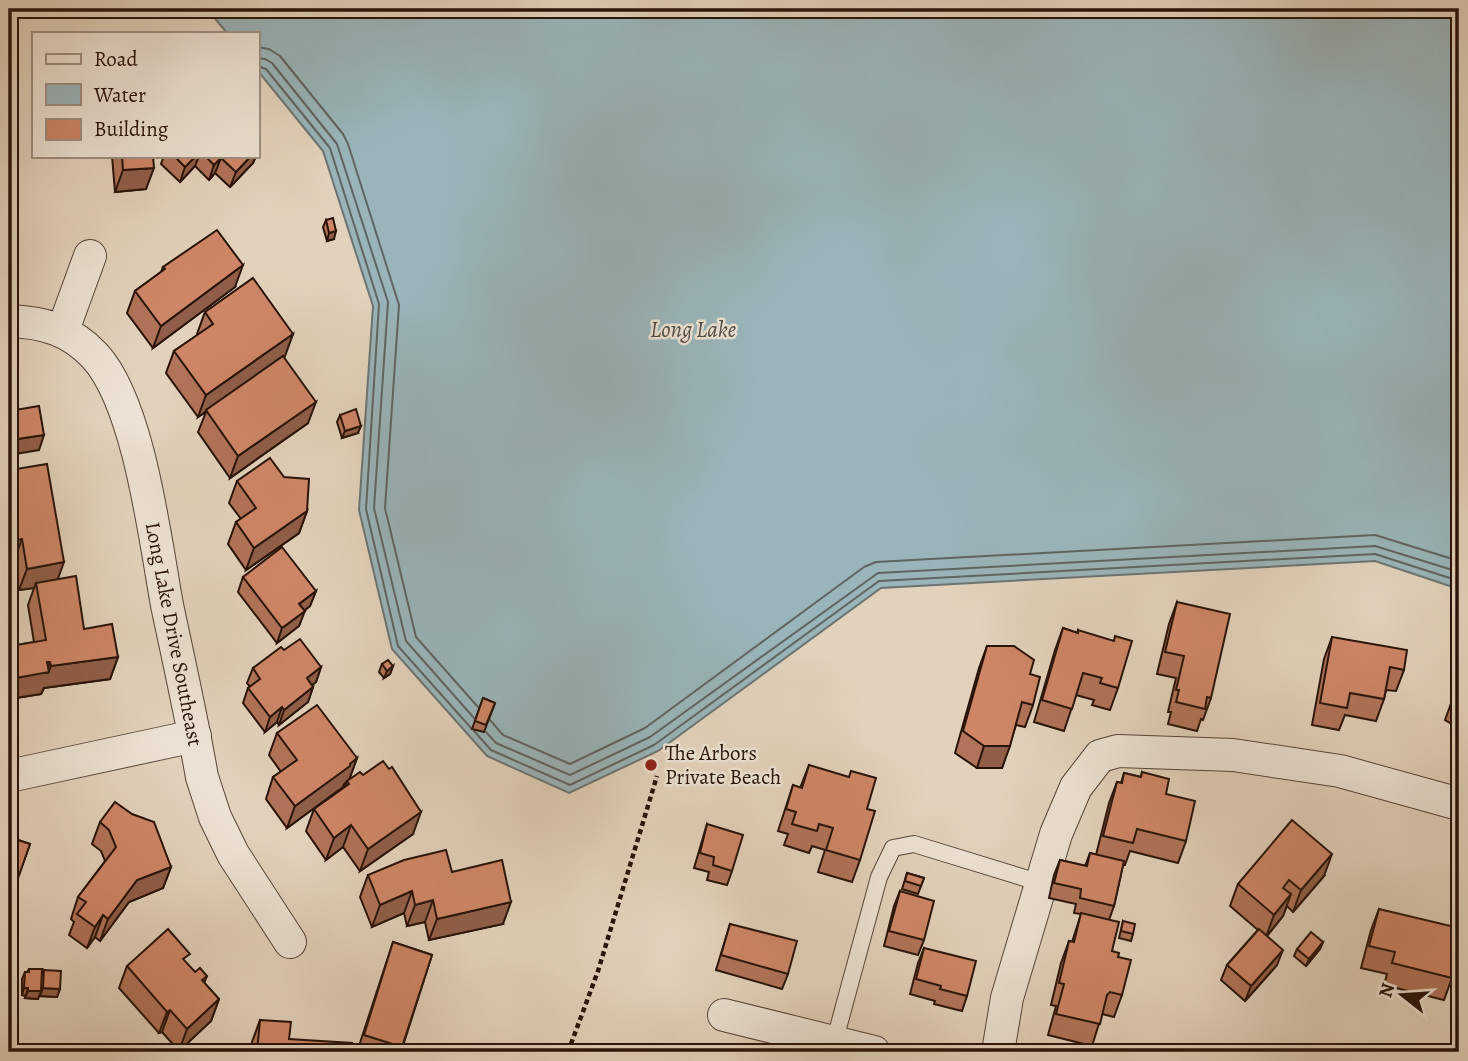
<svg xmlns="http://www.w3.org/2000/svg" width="1468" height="1061" font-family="Alegreya,serif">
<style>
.water{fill:#99b5ba;stroke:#6c7473;stroke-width:2}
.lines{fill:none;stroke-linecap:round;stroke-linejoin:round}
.shore{stroke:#606462;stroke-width:2}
.service-casing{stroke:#564336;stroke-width:18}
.minor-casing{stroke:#564336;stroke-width:34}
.path{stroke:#281309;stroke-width:4.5;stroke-dasharray:5 3.5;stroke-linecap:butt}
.service{stroke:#ece2d3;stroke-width:16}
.minor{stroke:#ece2d3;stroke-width:32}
.wall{fill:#b17359;stroke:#281309;stroke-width:2}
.shaded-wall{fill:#905e48;stroke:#281309;stroke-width:2}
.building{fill:#ce8667;stroke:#281309;stroke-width:2}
.poi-dot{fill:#8f2418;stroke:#ece2d3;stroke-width:2.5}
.labels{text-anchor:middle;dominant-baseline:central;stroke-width:5;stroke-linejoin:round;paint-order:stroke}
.street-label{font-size:21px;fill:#281309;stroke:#ece2d3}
.poi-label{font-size:21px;fill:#281309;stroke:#ece2d3;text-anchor:start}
.water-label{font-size:23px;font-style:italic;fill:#504c47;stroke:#ece2d3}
</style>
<rect width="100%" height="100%" fill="#e2d2bb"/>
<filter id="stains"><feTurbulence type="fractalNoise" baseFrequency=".00286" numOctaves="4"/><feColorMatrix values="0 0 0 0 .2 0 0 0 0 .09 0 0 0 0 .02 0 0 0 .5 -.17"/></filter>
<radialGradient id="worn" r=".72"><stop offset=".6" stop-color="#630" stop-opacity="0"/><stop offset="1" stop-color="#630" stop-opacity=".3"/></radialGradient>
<!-- water -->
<polygon class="water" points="207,9 1459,9 1459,589 1375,561 881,588 658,751 569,793 487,756 392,649 359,510 373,306 323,151 257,70 257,33 227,33"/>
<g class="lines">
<!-- shore -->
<g class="shore">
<polyline points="257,47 269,49 280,56 343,134 348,144 399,305 385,508 416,637 478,707"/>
<polyline points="257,58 265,59 272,63 337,144 388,302 374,508 406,641 474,718"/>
<polyline points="257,66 266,69 330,148 379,304 366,509 398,646 471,728"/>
<polyline points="490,720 503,735 570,764 645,728 864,567 876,562 1375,535 1459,561"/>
<polyline points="474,731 491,750 570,785 654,745 879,581 1375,554 1459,581"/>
<polyline points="486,732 496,743 570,775 650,737 878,573 1375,546 1459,572"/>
</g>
<!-- service casing -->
<g class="service-casing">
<polyline id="service" points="834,1043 879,877 893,848 914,844 1041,883"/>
</g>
<!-- minor casing -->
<g class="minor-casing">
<g id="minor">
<path d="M9 321C43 322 71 330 95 356 139 404 155 539 167 605 179 662 192 719 202 777L215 817 233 854 290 942"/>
<polyline points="63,330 90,256"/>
<polyline points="9,776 195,736"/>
<polyline points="724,1015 874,1052"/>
<polyline points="998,1052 1007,998 1056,834 1076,787 1100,756 1118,751 1233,755 1340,771 1459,804"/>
</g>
</g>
<!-- path -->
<polyline class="path" points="568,1052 598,971 657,776"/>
<!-- service -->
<use href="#service" class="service"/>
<!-- minor -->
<use href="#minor" class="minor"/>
</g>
<!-- wall -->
<g class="wall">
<polygon points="112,156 153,156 146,189 115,192"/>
<polygon points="164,156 256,156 253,163 230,187 215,173 209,180 195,166 180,182 161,164"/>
<polygon points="326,220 334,239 327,241 323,227"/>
<polygon points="163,267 235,287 153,348 127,313 135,291 161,272"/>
<polygon points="205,312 293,334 284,357 308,423 230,478 198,432 206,412 198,417 166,373 174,351 198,335 197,334"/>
<polygon points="340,415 358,433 342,438 337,422"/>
<polygon points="10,470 58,579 84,629 118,657 110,679 44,688 41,694 9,699 9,650 11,646 34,642 28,605 34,588 19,590 14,561 10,561 9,557 9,473"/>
<polygon points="237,481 307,511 299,533 246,570 228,544 236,522 241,519 229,503"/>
<polygon points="243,577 316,591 310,606 304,611 299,626 277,643 238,592"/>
<polygon points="1177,602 1211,698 1203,720 1201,719 1197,731 1168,724 1171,712 1168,712 1176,678 1157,674 1169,624"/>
<polygon points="1063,628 1077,633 1078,630 1118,688 1110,710 1092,705 1094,700 1076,695 1064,731 1034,722 1055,650"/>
<polygon points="1332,637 1404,670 1396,691 1386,690 1384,699 1376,721 1345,715 1339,730 1312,725 1324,659"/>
<polygon points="987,646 1030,674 1033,705 1025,727 1016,725 1002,768 977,768 955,753 979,668"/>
<polygon points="284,650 321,667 316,682 312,685 313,687 308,702 279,725 277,722 265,732 243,703 248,688 250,687 247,683 253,668"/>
<polygon points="382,664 393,666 390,674 384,678 379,672"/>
<polygon points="1459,688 1459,728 1445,720 1453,698"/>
<polygon points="483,698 495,703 484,732 472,729"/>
<polygon points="277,733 357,758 349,780 413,834 360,871 343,847 326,860 306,831 314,809 345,787 347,781 344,784 343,787 287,828 266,799 273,777 281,772 269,755"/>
<polygon points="809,765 867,809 860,860 852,882 818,872 825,850 812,846 809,853 784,845 788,834 778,831 793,785 800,788"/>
<polygon points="1142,772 1166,794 1186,841 1178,863 1130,851 1125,865 1123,865 1114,906 1109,920 1112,951 1118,957 1122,995 1114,1017 1102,1014 1092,1046 1048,1035 1056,1006 1051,1005 1061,963 1069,941 1072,942 1081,914 1074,913 1076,904 1049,898 1054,875 1060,860 1085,866 1090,853 1096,855 1109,803 1117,782 1121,783 1124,773 1141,777"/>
<polygon points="100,822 171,867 163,888 129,902 100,941 95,937 87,948 69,935 74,922 71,919 78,897 105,861 101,851 92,844"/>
<polygon points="707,824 732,871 727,885 707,880 709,872 694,868"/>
<polygon points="9,837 30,844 9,902"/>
<polygon points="452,872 503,924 429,940 425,922 407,926 404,913 372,927 360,897 368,875"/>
<polygon points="907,873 924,878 918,894 902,889"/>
<polygon points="1324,876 1293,912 1287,906 1283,916 1267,936 1277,965 1245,1001 1221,980 1227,965 1258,930 1230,906 1238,884"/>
<polygon points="900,891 924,940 918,955 884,946 894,906"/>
<polygon points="1379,909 1452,978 1444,1000 1384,985 1387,974 1361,968 1371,930"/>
<polygon points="1123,921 1133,934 1131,941 1119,938"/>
<polygon points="730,924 788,974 782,989 716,970"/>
<polygon points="393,942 432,955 401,1052 357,1052"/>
<polygon points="1323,942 1320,949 1306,966 1294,956 1297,949"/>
<polygon points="924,948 967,996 962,1011 934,1004 935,1001 910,994 918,963"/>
<polygon points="186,963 195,972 207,976 204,983 219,999 211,1021 179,1051 162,1032 159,1033 119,988 127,966"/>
<polygon points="29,969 42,975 44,970 60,989 57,997 40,996 40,993 38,999 25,998 26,996 22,995 22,979 25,972 27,972"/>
<polygon points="260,1020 289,1039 351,1052 251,1052 252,1042"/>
</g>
<!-- shaded-wall -->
<g class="shaded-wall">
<polygon points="196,156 199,156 195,166 180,182 185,167"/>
<polygon points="251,156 256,156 253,163 230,187 236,172"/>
<polygon points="221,158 215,173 209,180 214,165"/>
<polygon points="154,168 146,189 115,192 123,170"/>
<polygon points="336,231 334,239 327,241 329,233"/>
<polygon points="243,265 235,287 153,348 161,326"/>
<polygon points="293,334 285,356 198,417 206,395"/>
<polygon points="316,402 308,423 230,478 238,456"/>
<polygon points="361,426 358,433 342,438 345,431"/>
<polygon points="44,435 39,450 9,455 9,446 11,440"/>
<polygon points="307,511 299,533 246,570 254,548"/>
<polygon points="22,539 14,561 10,561 17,540"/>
<polygon points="64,562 56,584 36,583 34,588 19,590 27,569"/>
<polygon points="316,591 310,606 294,619 299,604"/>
<polygon points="305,611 299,626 277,643 282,628"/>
<polygon points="118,657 110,679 44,688 41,694 9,699 16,678 47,662 50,662 46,673 48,673 51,666"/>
<polygon points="393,666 390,674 384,678 387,671"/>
<polygon points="321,667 316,682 301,693 307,678"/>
<polygon points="15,674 9,693 9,676"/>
<polygon points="313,687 308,702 279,725 284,710"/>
<polygon points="282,707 277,722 265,732 270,717"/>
<polygon points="984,746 1010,746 1002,768 977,768"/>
<polygon points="357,758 349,780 344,784 343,787 287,828 295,806"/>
<polygon points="421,812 413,834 360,871 368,849"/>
<polygon points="351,825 343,847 326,860 334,838"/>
<polygon points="1332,854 1324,876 1293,912 1301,890"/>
<polygon points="171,867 163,888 129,902 100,941 108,919 137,880"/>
<polygon points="412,891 404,913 372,927 380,905"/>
<polygon points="1291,894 1283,916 1266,937 1274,915"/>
<polygon points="433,900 425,922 407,926 415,905"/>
<polygon points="511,902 503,924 429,940 437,919"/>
<polygon points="103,915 95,937 87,948 95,927"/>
<polygon points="1323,942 1320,949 1306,966 1309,959"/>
<polygon points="1283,950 1277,965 1245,1001 1251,986"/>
<polygon points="24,988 28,988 26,996 22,995"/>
<polygon points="43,988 60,989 57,997 40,996"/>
<polygon points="28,991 41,991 38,999 25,998"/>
<polygon points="219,999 211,1021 179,1051 187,1029"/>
<polygon points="170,1010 162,1032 159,1033 167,1012"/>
</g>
<!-- building -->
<g class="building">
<polygon points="122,156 153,156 154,168 123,170"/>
<polygon points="174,156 196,156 185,167"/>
<polygon points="205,156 251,156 236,172 221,158 214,165"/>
<polygon points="333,218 336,231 329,233 326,220"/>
<polygon points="217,230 243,265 161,326 135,291 165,269 163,267"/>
<polygon points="253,278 293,334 206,395 174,351 213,324 205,312"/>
<polygon points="283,356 316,402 238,456 206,410"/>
<polygon points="39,406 44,435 11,440 9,428 9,411"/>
<polygon points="356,409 361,426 345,431 340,415"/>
<polygon points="270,458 284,477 309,479 307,511 254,548 236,522 256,508 237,481"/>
<polygon points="47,464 64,562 27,569 22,539 17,540 11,498 15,497 10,470"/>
<polygon points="282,547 316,591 299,604 305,611 282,628 243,577"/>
<polygon points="76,576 84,629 112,624 118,657 51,666 50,662 47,662 49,672 16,678 15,674 9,676 9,650 11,650 11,646 46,640 36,583"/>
<polygon points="1177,602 1230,614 1211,698 1207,697 1205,709 1176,702 1179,690 1176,690 1184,656 1165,652"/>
<polygon points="1063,628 1078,633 1078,630 1114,641 1115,636 1132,641 1118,688 1100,683 1102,678 1083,673 1072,709 1042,700"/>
<polygon points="1332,637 1407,650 1404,670 1390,667 1384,699 1350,693 1347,708 1320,703"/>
<polygon points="300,639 321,667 307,678 313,687 284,710 282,707 270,717 248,688 260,679 253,668 281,647 284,650"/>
<polygon points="987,646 1014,646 1034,660 1030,674 1040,677 1033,705 1022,702 1010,746 984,746 963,731"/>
<polygon points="388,660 393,666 387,671 382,664"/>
<polygon points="1459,688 1459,702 1453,698"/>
<polygon points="483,698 495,703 486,725 475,721"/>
<polygon points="317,705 357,758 350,764 350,766 295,806 273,777 297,760 277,733"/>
<polygon points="383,761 389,769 392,767 421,812 368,849 351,825 334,838 314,809 349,784 347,781 360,772 363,775"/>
<polygon points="809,765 849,777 851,771 876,778 867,809 875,811 860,860 826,850 833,828 819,824 817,831 792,824 796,812 786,809 793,785 802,788"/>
<polygon points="1142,772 1169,779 1166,794 1195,801 1186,841 1137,829 1133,843 1103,836 1117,782 1122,783 1124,773 1141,777"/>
<polygon points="115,802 132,814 154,822 171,867 137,880 108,919 103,915 95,927 77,914 86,902 78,897 116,847 109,830 100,822"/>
<polygon points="1292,820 1332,854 1301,890 1289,880 1283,888 1291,894 1274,915 1238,884"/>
<polygon points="707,824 743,835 732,871 713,865 714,857 700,853"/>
<polygon points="9,837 30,844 16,884 9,881"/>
<polygon points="446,850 452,872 502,860 511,902 437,919 433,900 415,905 412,891 380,905 368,875 404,860"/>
<polygon points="1090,853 1124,861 1114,906 1080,898 1081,889 1054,883 1060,860 1087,866"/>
<polygon points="907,873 924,878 921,886 905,881"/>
<polygon points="900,891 934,901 924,940 889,931"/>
<polygon points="1379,909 1459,928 1459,948 1452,978 1392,963 1395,952 1369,946"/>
<polygon points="1081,913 1119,922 1112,951 1119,953 1118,957 1131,960 1122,995 1110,992 1107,995 1100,1024 1056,1014 1064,984 1059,983 1069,941 1074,942"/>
<polygon points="1123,921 1135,924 1133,934 1121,931"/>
<polygon points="730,924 797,941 788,974 721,955"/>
<polygon points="168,929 190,954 183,959 195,972 200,968 207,976 202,980 219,999 187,1029 170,1010 167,1012 127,966"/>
<polygon points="1259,929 1283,950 1251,986 1227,965"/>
<polygon points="1311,932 1323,942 1309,959 1297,949"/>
<polygon points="393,942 432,955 402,1047 364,1035"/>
<polygon points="924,948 976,961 967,996 940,989 941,986 916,979"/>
<polygon points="29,969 42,969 41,991 28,991 28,988 24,988 25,972 29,972"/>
<polygon points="44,970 61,971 60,989 43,988"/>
<polygon points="260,1020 291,1022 289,1039 352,1043 351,1052 257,1052"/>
<polygon points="86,1049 87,1052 75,1052"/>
</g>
<!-- markers -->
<circle class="poi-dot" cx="651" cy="765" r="7"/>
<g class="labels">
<!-- street labels -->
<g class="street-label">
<text transform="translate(174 634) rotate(79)">Long Lake Drive Southeast</text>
</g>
<!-- poi labels -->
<g class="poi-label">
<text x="665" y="753">The Arbors<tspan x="665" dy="24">Private Beach</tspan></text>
</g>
<!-- water labels -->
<g class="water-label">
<text x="693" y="329">Long Lake</text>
</g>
</g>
<!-- margin -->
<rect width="1468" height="1061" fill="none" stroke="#e2d2bb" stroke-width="35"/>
<rect x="10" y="10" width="1447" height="1040" fill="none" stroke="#281309" stroke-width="3.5"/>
<rect x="18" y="18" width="1433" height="1026" fill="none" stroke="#281309" stroke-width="2"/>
<!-- legend -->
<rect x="32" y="32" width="228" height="126" fill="#ece2d3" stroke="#9e8f82" stroke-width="2"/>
<rect x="46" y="54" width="35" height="10" fill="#ece2d3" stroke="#9e8f82" stroke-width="2"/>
<text x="94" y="66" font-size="21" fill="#281309">Road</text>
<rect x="46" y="84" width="35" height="21" fill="#99b5ba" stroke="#9e8f82" stroke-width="2"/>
<text x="94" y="102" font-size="21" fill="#281309">Water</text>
<rect x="46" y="119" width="35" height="21" fill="#ce8667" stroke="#9e8f82" stroke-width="2"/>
<text x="94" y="136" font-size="21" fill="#281309">Building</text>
<!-- north arrow -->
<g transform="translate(1402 995) rotate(287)" stroke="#ece2d3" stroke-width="5" paint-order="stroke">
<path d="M0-5L12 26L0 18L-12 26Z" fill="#281309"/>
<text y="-10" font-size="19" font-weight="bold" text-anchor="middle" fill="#281309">N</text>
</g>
<rect width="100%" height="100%" filter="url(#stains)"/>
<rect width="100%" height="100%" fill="url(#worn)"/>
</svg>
